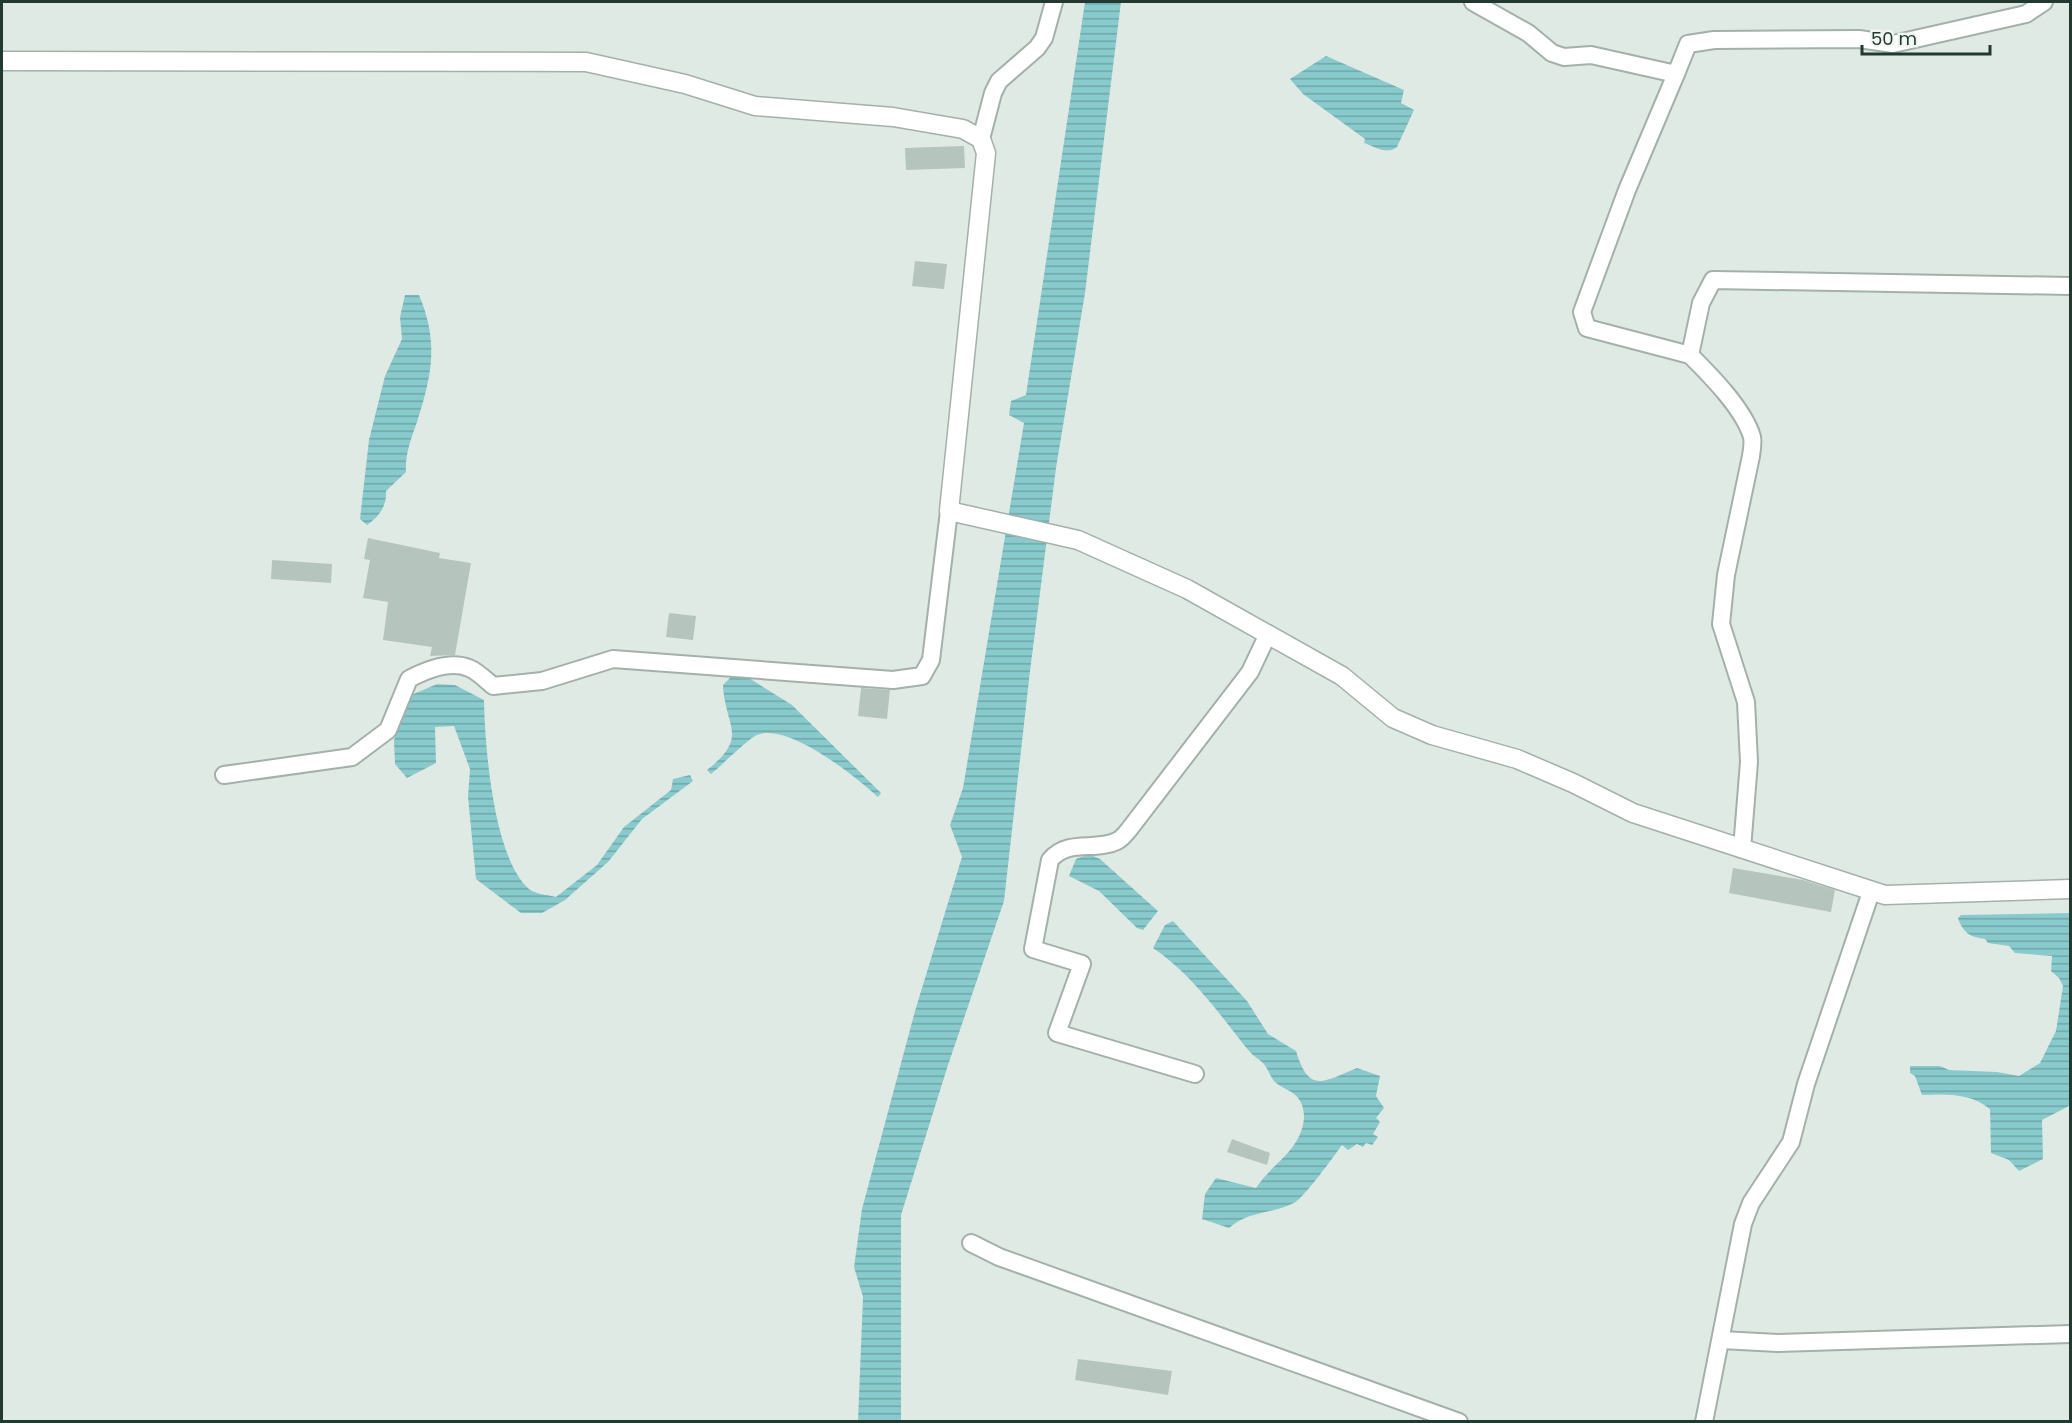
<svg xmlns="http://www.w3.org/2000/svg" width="2072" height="1423" font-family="Poppins,sans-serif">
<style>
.water{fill:url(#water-rules)}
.building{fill:#b5c5bd}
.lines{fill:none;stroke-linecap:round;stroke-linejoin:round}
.minor-casing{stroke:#a3b1aa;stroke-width:20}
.tertiary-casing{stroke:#a3b1aa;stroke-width:21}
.minor{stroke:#fff;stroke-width:16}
.tertiary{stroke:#fff;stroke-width:18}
</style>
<defs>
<pattern id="water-rules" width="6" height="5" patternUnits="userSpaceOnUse" patternTransform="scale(1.5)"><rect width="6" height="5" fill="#89cbcd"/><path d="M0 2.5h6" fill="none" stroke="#70a6a7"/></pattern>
</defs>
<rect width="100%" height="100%" fill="#e0eae4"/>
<!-- water -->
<g class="water">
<polygon points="1085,2 1121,2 1085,293 1056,468 1030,671 1004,901 948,1065 901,1215 901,1421 858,1421 863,1297 854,1267 862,1209 915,1011 962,857 950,825 963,788 1024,423 1009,415 1011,401 1026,395"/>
<path d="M1326 56 1404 90 1401 103 1414 110 1397 147C1387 155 1375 147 1364 143L1365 139 1303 94 1290 79Z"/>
<path d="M405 295H419C439 342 432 375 417 422 411 439 405 454 406 472L386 491C387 506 379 517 367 525L360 519 369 440 385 376 402 339 400 317Z"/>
<path d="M731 677 749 678 792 705 881 793 878 797C856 777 788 722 757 735 749 738 721 766 711 774L707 770C750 736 725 728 723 685Z"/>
<path d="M437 684 455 685 484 700C485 747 493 857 529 889 535 894 548 895 556 897L597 865 624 827 671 790 673 779 690 775 693 781 642 819 608 862 565 900 542 913H521L476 879 468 797 470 769 454 726 435 727 436 763 407 778 395 764 394 740 411 695Z"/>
<polygon points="1089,854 1100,859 1158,911 1143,930 1137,928 1099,891 1069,876 1076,859"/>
<path d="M2070 913V1100L2069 1106 2042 1120 2043 1159 2019 1171 2009 1160 1991 1153 1990 1109C1970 1093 1947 1094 1922 1095L1915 1076 1910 1073V1066H1940L1949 1070 1997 1072 2019 1076 2040 1063 2056 1031 2063 986 2059 978 2051 971 2052 956 2015 953 2009 946 1988 943 1985 939C1970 937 1963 933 1958 918L1961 915Z"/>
<path d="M1173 921 1247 1001 1268 1034 1296 1051C1309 1094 1323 1082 1357 1068L1380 1076 1376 1096 1384 1108 1376 1118 1380 1122 1373 1134 1378 1137 1372 1145 1366 1143 1363 1147 1357 1144 1348 1150 1342 1145C1334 1156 1303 1199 1294 1203 1272 1214 1247 1211 1229 1228L1202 1219 1205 1194 1216 1178 1256 1188C1272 1163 1301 1151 1304 1118 1304 1113 1303 1105 1300 1101 1294 1090 1284 1090 1275 1082 1270 1077 1268 1068 1263 1063 1259 1059 1253 1056 1249 1051 1218 1013 1194 976 1153 948L1165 925Z"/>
</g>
<!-- building -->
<g class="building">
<polygon points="964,146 965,168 906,170 905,148"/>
<polygon points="915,261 947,264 944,289 912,286"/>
<polygon points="368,538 440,553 439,558 471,563 455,655 430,656 432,647 383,640 388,602 363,598 370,560 364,559"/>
<polygon points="272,560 332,564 331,583 271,579"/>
<polygon points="669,613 696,616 693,640 666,637"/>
<polygon points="861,688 890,690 887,719 858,716"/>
<polygon points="1733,868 1803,880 1835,890 1831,912 1729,893"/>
<polygon points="1232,1139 1270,1153 1267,1165 1227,1152"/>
<polygon points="1078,1359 1172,1371 1168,1395 1075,1380"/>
</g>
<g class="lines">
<!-- minor casing -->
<g class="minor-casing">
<g id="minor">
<polyline points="1473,2 1528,33 1552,53 1564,57 1591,55 1676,74 1688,44 1714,40 1859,39 1893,44 2026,14 2044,2"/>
<polyline points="1676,74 1627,190 1582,312 1587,328 1690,355 1701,303 1713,280 2070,286"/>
<polyline points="981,139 993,93 999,81 1037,48 1044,38 1054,2"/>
<path d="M1690 355C1710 375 1744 409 1752 437 1753 442 1752 450 1751 456L1726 575 1721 624 1746 702 1749 762 1742 849"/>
<path d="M224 775 352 757 388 730 409 679C426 670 450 660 469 668 477 671 486 680 493 686L542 681 613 659 893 680 922 676 931 660 949 511"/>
<path d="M1195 1074 1057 1033 1082 964 1033 949 1050 860C1068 838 1095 852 1117 841 1123 838 1127 832 1131 827L1250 672 1268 634"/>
<polyline points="971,1243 999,1257 1459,1422"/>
<polyline points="1721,1340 1778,1343 2070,1334"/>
<polyline points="1704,1422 1743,1224 1751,1203 1791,1142 1806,1084 1871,892"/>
</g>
</g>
<!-- tertiary casing -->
<g class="tertiary-casing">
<polyline id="tertiary" points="2,61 586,62 685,84 755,106 893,117 963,129 981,139 986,153 949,511 1078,540 1187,589 1342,676 1393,718 1432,735 1517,759 1573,783 1633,813 1885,895 2070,889"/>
</g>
<!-- minor -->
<use href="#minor" class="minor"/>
<!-- tertiary -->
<use href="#tertiary" class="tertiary"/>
</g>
<!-- border -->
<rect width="2072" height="1423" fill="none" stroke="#213930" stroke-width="6"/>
<!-- scale -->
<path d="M1862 45v9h128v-9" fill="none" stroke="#213930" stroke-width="3"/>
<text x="1871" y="45" font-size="18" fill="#213930" stroke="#f0f7f2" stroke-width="4.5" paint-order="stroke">50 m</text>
</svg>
